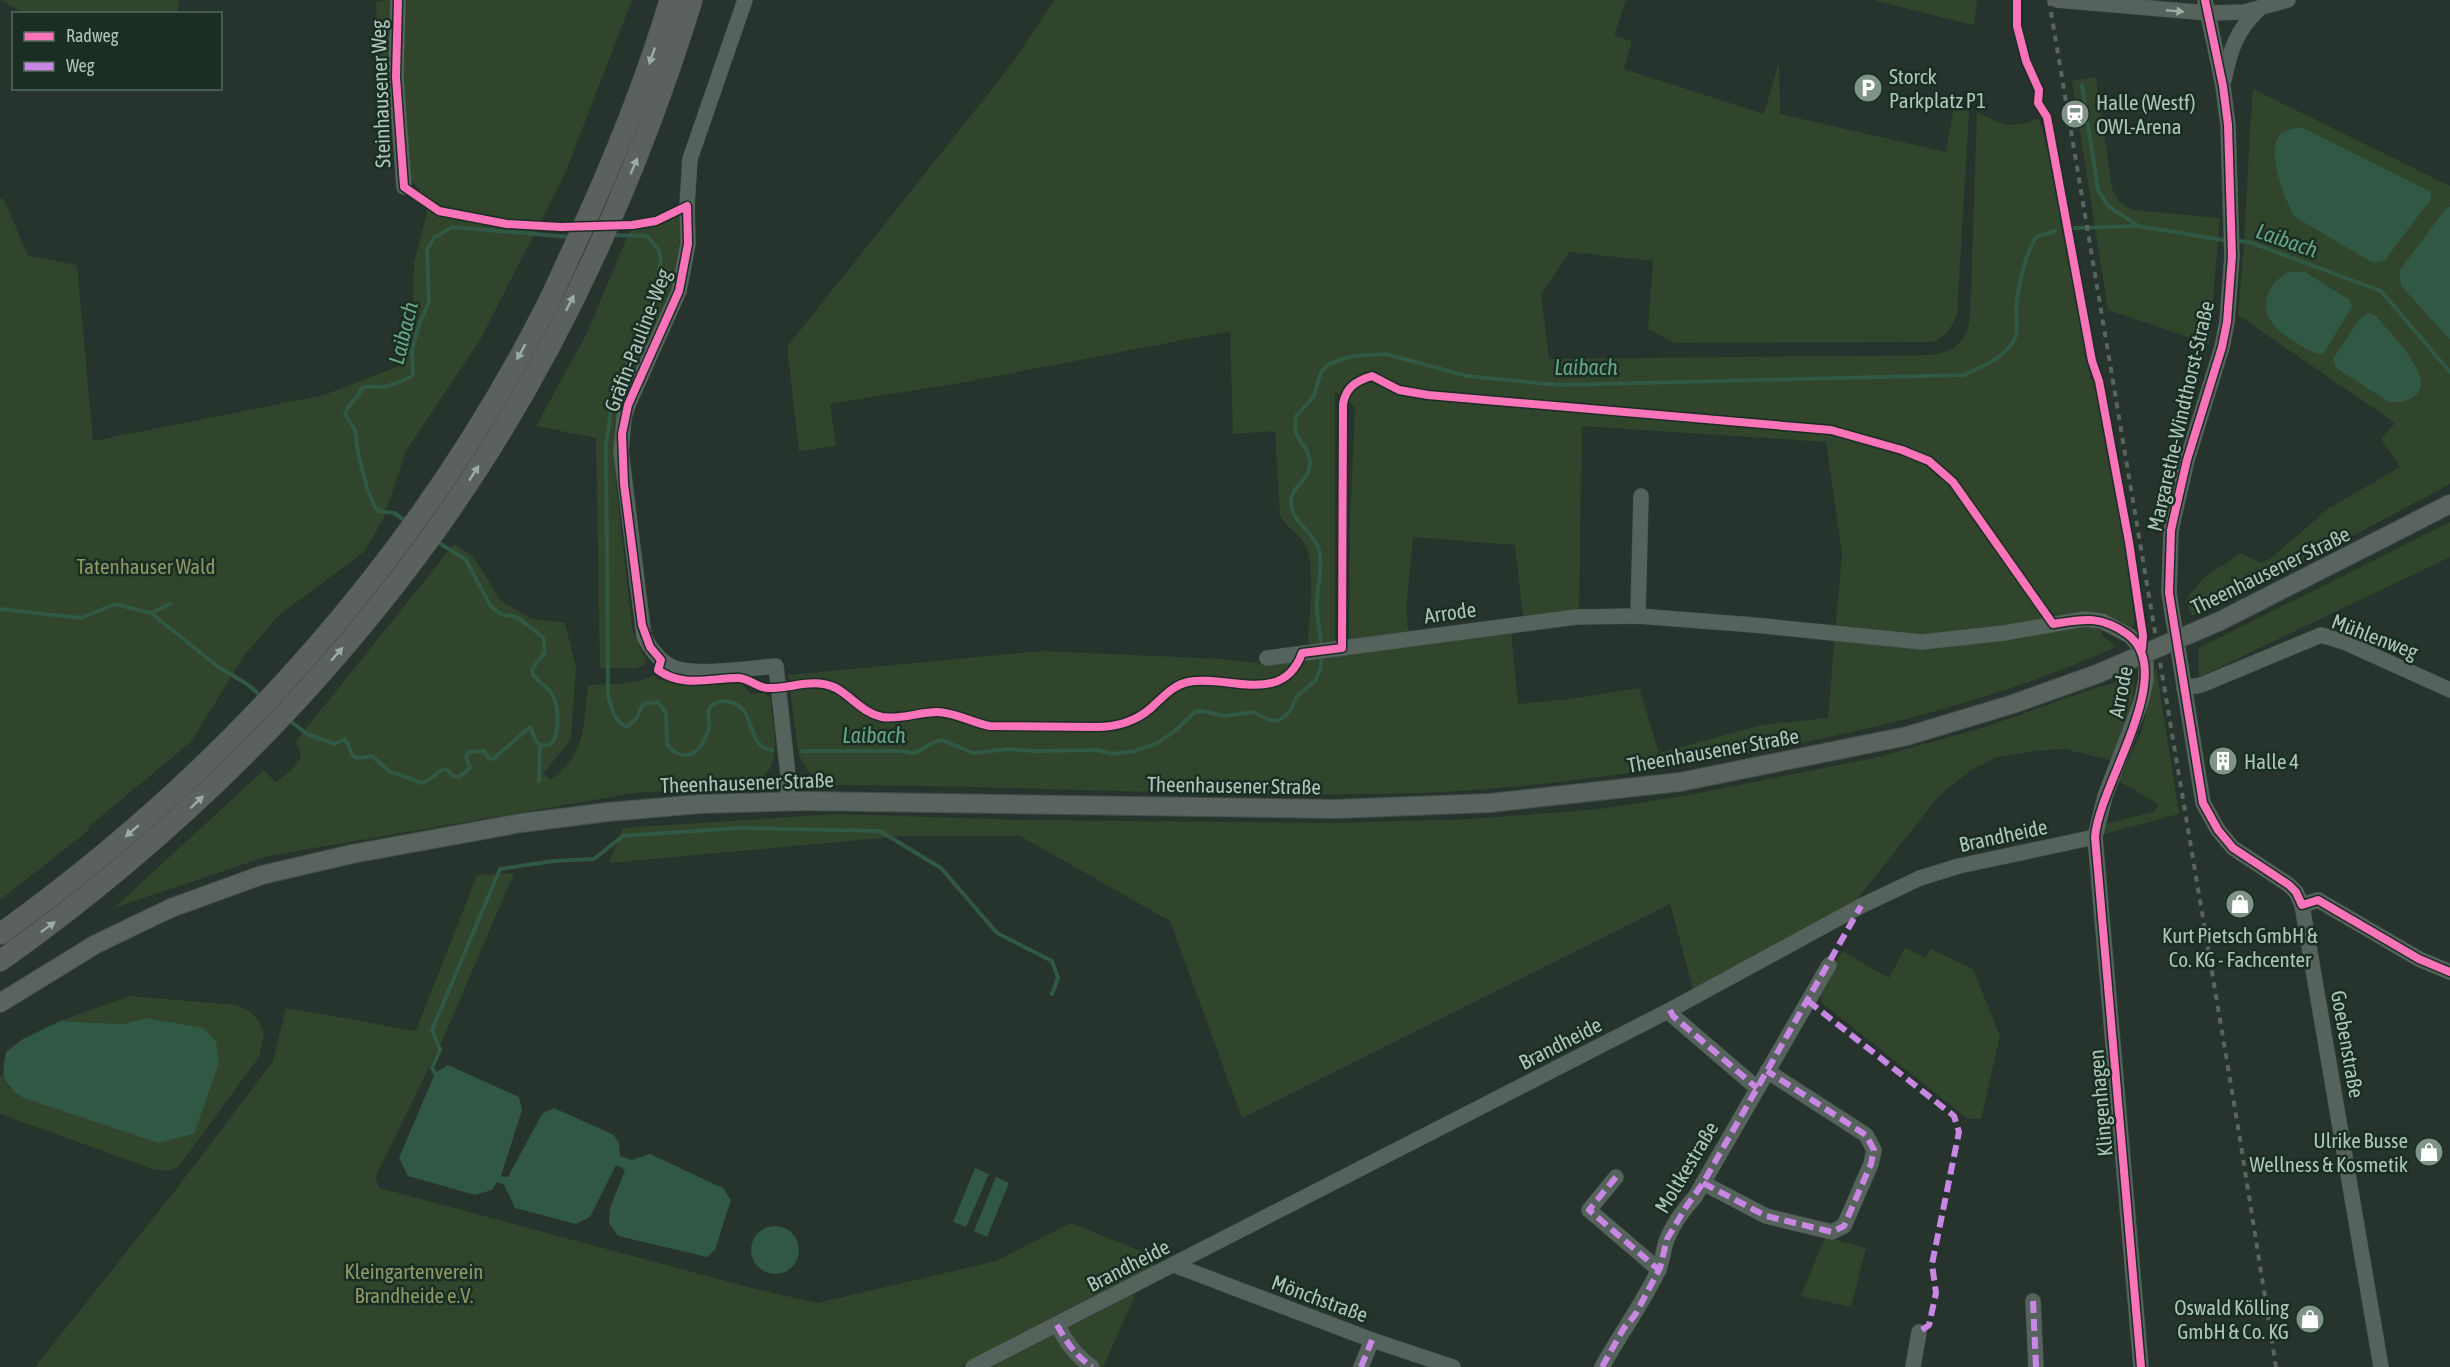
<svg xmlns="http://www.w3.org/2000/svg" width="2450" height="1367" font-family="'Asap Condensed',sans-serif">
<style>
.green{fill:#31442c}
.water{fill:#305844}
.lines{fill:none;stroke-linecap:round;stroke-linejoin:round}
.stream{stroke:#305844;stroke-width:4}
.minor-casing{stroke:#444e49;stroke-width:16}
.major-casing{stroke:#44504a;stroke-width:20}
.highway-casing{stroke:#434f49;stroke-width:22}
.minor{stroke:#56625c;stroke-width:15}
.major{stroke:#58645d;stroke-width:18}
.highway{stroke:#5b615e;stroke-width:21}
.rail{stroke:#5a6560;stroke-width:4;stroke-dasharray:6 6;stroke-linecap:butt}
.major-bridge-casing{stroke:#44504a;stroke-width:20;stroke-linecap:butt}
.major-bridge{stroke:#58645d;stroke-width:18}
.quiet{stroke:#c787e3;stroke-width:6;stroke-dasharray:12 6;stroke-linecap:butt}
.cycleway-casing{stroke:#1a2e24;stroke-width:11}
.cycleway{stroke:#fb73b8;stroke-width:8}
.oneway{fill:#99ada3}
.oneway2{fill:#9aada4}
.labels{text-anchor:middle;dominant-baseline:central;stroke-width:5;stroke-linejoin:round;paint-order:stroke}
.poi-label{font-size:21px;fill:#afc6bb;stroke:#1a2e24;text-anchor:start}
.street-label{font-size:21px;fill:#afc6bb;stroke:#1a2e24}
.park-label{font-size:21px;fill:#909766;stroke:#1a2e24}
.water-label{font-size:22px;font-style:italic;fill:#67a585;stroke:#1a2e24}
</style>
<rect width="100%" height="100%" fill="#27332d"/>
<!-- green -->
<g class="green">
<polygon points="0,0 179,0 178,13 24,13"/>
<polygon points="389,0 632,0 564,176 481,338 406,451 383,520 364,552 279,615 243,657 191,742 89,826 88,831 0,900 0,199 4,199 28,256 77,265 93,441 324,395 402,365 413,307 414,263 427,213 424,197 408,176 404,144 381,144 376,2"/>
<path d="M1054 0H1626L1614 36 1632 41 1624 69 1764 114 1779 62 1780 114 1946 152 1954 107 1969 111 1957 315C1951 329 1946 336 1933 342L1675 343 1648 329 1653 261 1570 252 1541 294 1549 359 1933 355C1955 352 1967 340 1970 318L1977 113C1986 115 1992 120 2000 123 2015 128 2025 122 2039 119L2047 147 2091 380 2096 381 2126 544 2135 624 2130 628 2109 619 2101 634 2116 647C2001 699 1880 728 1756 752 1653 771 1549 786 1443 792 1384 795 1325 794 1266 794 1119 793 972 785 825 785L808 771 799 756 788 675 1041 651 1224 659 1272 665 1511 630 1518 704 1578 698 1639 688 1659 753 1761 725 1828 718 1842 553 1826 442 1582 426 1579 613 1523 617 1515 545 1413 537 1406 609 1409 635 1349 643 1350 525 1355 407 1335 391V642L1308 644C1309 619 1316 569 1306 547 1301 534 1286 528 1280 515L1275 431 1233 434 1230 331 966 382 830 404 836 446 799 451 787 347 1011 65Z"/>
<polygon points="1873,0 1977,0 1974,25 1968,24"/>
<path d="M2096 77 2112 188C2116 200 2122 205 2134 210L2220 218 2209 344 2108 310 2072 81Z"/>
<path d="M2253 89 2450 186V207H2447L2401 286 2450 340V484L2285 572 2192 616 2185 601 2202 579 2241 553 2260 563 2270 559 2329 508 2400 467 2381 439 2395 423 2238 315C2246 240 2247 164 2253 89Z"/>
<polygon points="674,217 680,218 679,267 666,307 621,400 614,428 616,484 632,626 635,638 646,659 644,665 636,668 600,668 596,438 536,426 587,333 630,230 652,227"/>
<polygon points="2450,522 2450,557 2199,677 2199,648"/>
<path d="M454 544 473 556 501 601 530 618 565 623 576 667 571 739 544 773 550 780C587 754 583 726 588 685 611 684 634 685 655 675L657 679 693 686 741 683 751 694 765 693 770 698C773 733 788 770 747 786L634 793 268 856 114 908 264 770 276 783 293 768 301 757 299 748 295 742Z"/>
<polygon points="2156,667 2179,814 2104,834 2105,824 2153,812 2159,805 2119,781 2142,730"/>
<polygon points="2134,678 2133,701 2111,760 2064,749 2032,751 1995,758 1970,771 1939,796 1855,902 1694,992 1670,904 1242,1118 1170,921 1020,836 904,836 609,863 623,828 836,814 1029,820 1334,823 1471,819 1600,809 1689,795 1878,757 1985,727 2098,687"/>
<polygon points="514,873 444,1037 375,1178 380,1188 752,1288 817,1303 996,1261 1071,1223 1148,1254 1155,1268 959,1367 35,1367 177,1188 273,1061 286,1008 416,1031 477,875"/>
<polygon points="1905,948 1926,958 1931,949 1973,969 2000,1036 1981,1119 1968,1119 1822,1003 1820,991 1842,951 1889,978"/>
<polygon points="130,996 236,1005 249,1011 259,1021 264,1034 259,1057 179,1166 168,1171 153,1169 0,1114 0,1077 2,1073 8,1086 23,1098 158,1143 194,1134 147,1018 123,1024 60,1021"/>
<polygon points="1825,1237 1866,1248 1851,1307 1801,1296"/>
<polygon points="1137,1291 1103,1367 984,1367"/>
</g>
<!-- water -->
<g class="water">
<path d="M2301 127 2431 192V199L2385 260 2373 263 2295 217C2285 201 2266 153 2279 136 2284 130 2294 129 2301 127Z"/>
<polygon points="2447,207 2450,207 2450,340 2401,286 2399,271"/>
<path d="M2288 272H2305L2350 300 2352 307 2324 353C2313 355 2307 349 2298 344 2292 339 2284 336 2278 330 2257 309 2265 286 2288 272Z"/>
<path d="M2368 313 2376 316C2388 331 2437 378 2416 395 2407 402 2399 403 2389 402L2336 368 2333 359 2359 320Z"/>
<path d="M147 1018 203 1028 216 1041 219 1063 194 1134 158 1143 23 1098C2 1082 1 1077 6 1052L23 1039 60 1021 123 1024Z"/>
<polygon points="448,1065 519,1097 522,1110 501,1176 508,1177 542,1114 554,1108 614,1135 619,1143 620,1156 631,1160 650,1154 723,1188 731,1200 715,1250 707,1257 618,1236 609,1223 610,1208 625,1170 616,1165 590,1217 576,1224 515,1208 504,1185 497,1182 492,1190 475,1195 408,1176 399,1158 435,1073"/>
<polygon points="975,1168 989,1174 966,1227 953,1222"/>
<polygon points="996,1177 1009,1183 987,1237 974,1231"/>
<circle cx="775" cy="1250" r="24"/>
</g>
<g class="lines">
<!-- stream -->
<g class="stream">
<polyline points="2082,85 2098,190 2108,206 2137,225"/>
<polyline points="2074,228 2137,226 2229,241"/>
<path d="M611 235 647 236 658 249 661 259 654 300 631 358 615 383 606 445 608 695C611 708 614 721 627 727L636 719 643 704 658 702 666 713 667 744C672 751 679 756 687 755 699 754 706 738 709 728 710 722 707 715 709 709 711 706 713 704 716 703 720 701 725 701 730 702 757 707 745 747 772 750"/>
<polyline points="2236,241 2249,242 2381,291 2450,372"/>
<path d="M407 522 394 513 379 511 375 508 367 488 358 453 355 430 345 414C348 403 358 399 362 388 370 385 373 387 381 387 387 387 408 379 413 375L412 350 419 325 429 302 427 250 434 238 452 227 570 237"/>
<polyline points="0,609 81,618 115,604 151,613 217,666 247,684 261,696"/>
<polyline points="151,613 170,604"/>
<path d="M1321 641C1319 628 1316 614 1317 600 1318 585 1323 565 1319 550 1314 532 1291 521 1291 503 1290 486 1311 480 1310 462 1308 441 1291 443 1296 416L1314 396 1321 372 1329 364 1352 356 1386 354 1467 376 1558 385 1964 375C1980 367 2000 360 2011 345 2022 330 2014 316 2017 300 2020 278 2025 256 2036 237L2055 231"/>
<path d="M289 720 307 734 335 744 345 739C355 755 347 761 372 756L389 771 422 783C432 781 437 770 446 769L454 776 459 777 470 768 466 757 469 752 484 751 489 758 493 759 530 727C534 732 534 741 539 744 560 754 559 715 556 704 552 688 541 685 533 675L532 669 545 652 543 637 517 617 503 615 491 607 466 560 436 541"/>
<polyline points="802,751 901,751 912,753 919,751 934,742 942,740 973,753 1009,749 1035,751 1098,750 1112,754 1135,751 1158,743 1176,730 1195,712 1201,711 1225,716 1253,712 1270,720 1276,721 1284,717 1290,711 1297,696 1315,681 1321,668 1321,658"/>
<polyline points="539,781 540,744"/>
<polyline points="435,1073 432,1068 440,1050 432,1030 500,869 554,861 594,859 623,836 737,828 880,831 941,868 997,933 1052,961 1058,978 1052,994"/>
</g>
<!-- minor casing -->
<g class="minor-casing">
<g id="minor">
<polyline points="398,0 396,77 404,187"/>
<path d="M745 0 690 159 687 206 688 244 679 291 628 405 624 418 621 451 644 637C651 649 659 661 672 667 695 677 751 668 776 666L788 775V802"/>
<polyline points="2057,0 2208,13 2244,12 2288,0"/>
<polyline points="2205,0 2223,86 2228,125 2232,256 2227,322 2222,347 2187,460 2171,530 2169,593 2203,803 2218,830 2233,848 2289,885 2296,892 2302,905 2381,1367"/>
<path d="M2224 80C2230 51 2236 31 2258 10"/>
<polyline points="1638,616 1641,496"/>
<polyline points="1267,658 1576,617 1638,616 1754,625 1922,642 2004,633 2084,619 2102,621 2130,636 2142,649 2146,664 2146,680 2141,702 2105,796 2095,837 2141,1367"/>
<polyline points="2184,688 2201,685 2321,635 2344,642 2450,690"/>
<polyline points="2302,905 2318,900 2419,959 2450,972"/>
<polyline points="1670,1010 1673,1016 1757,1088"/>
<polyline points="1616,1177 1589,1210 1659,1270"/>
<polyline points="1703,1183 1766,1216 1832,1232 1844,1226 1871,1164 1874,1150 1866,1135 1767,1071"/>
<polyline points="1174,1265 1372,1340 1453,1367"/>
<polyline points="2033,1301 2036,1367"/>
<path d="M1057 1325C1067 1343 1075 1355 1092 1367"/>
<polyline points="973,1367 1670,1010 1861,906 1920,878 1959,866 2095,837"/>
<polyline points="1361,1367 1372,1340"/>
<path d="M1602 1367C1620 1334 1642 1305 1658 1271 1663 1261 1663 1249 1667 1239 1673 1224 1684 1209 1695 1197L1829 965"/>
<polyline points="1913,1367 1919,1332"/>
</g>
</g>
<!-- major casing -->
<g class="major-casing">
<g id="major">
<polyline points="2220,621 2450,504"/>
<polyline points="0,1003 96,944 171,908 262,875 352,854 521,823 608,812 700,804 806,801 1335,809 1490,803 1680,782 1907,736 2013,704 2097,674"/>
</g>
</g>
<!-- highway casing -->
<g class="highway-casing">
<g id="highway">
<path d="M0 934C225 773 418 558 544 311 555 290 564 268 574 247 611 167 645 85 670 0"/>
<path d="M0 961C170 840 320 693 441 523 553 365 635 184 692 0"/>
</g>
</g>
<!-- minor -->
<use href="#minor" class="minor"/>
<!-- major -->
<use href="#major" class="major"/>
<!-- highway -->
<use href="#highway" class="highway"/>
<!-- rail -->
<polyline class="rail" points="2049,0 2240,1139 2276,1367"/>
<!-- major-bridge casing -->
<g class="major-bridge-casing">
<polyline id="major-bridge" points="2097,674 2220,621"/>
</g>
<!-- major-bridge -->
<use href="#major-bridge" class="major-bridge"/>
<!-- quiet -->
<g class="quiet">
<polyline points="1808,1001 1954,1116 1959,1132 1932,1264 1936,1293 1929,1325 1919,1332"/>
<polyline points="1670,1010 1673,1016 1757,1088"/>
<polyline points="1616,1177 1589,1210 1659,1270"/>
<polyline points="1703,1183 1766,1216 1832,1232 1844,1226 1871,1164 1874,1150 1866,1135 1767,1071"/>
<polyline points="2033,1301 2036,1367"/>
<path d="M1057 1325C1067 1343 1075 1355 1092 1367"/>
<polyline points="1361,1367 1372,1340"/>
<polyline points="1602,1367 1624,1328 1635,1315 1660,1268 1667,1239 1686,1207 1703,1183 1861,906"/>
</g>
<!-- cycleway casing -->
<g class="cycleway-casing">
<g id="cycleway">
<path d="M398 0 396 77 404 187 439 211 507 224 561 227 632 225 656 221 687 206 688 244 679 291 628 405 622 434 624 484 642 625 650 647 661 660 658 670C682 688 711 678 738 678 750 678 757 688 768 688 791 689 812 677 836 688 852 697 863 713 882 717 900 720 919 712 937 712 955 712 972 723 990 726L1096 727C1117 727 1135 722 1151 708 1162 698 1173 685 1188 682 1227 674 1283 707 1302 653L1342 648 1343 404C1346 387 1356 381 1372 376L1399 390 1428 395 1831 430 1902 450 1929 461 1953 482 2053 624C2083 619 2100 615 2127 634 2180 672 2099 784 2095 837L2141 1367"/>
<polyline points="2017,0 2017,26 2026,61 2039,90 2038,103 2047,117 2092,361 2099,381 2129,542 2143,636 2142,649"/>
<polyline points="2205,0 2223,86 2228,125 2232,256 2227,322 2222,347 2187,460 2171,530 2169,593 2203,803 2218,830 2233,848 2289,885 2296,892 2302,905 2318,900 2419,959 2450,972"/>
</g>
</g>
<!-- cycleway -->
<use href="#cycleway" class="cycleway"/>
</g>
<!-- one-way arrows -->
<defs><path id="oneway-solid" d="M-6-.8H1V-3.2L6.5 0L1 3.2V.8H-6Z" transform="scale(1.5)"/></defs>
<use class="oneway" href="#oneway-solid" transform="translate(2175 11) rotate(5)"/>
<g class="oneway2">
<use href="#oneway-solid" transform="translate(652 56) rotate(109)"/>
<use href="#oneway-solid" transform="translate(634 166) rotate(-67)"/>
<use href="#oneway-solid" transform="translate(570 303) rotate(-63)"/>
<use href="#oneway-solid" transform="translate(521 352) rotate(119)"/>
<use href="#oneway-solid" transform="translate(474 473) rotate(-57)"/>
<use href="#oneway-solid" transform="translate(337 654) rotate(-49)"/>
<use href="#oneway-solid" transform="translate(197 802) rotate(-44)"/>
<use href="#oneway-solid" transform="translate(132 831) rotate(139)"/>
<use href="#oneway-solid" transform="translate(48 927) rotate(-36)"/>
</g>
<!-- icons -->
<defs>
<g id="parking-disc" transform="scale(1.5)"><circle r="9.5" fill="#7f9389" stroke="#1a2e24"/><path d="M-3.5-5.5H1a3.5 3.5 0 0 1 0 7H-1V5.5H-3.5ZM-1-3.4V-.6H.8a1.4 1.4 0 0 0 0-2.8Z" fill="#fff"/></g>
<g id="station-disc" transform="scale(1.5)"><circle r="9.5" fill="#7f9389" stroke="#1a2e24"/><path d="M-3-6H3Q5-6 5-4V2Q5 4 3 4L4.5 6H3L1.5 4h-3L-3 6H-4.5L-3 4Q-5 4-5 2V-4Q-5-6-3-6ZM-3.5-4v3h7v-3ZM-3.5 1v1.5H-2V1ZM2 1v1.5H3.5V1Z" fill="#fff"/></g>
<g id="building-disc" transform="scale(1.5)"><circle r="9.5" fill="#7f9389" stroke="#1a2e24"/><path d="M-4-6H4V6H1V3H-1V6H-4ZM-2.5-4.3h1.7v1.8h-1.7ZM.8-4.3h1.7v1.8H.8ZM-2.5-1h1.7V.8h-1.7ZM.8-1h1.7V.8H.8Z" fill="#fff"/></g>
<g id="shop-disc" transform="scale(1.5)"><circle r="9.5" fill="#7f9389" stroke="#1a2e24"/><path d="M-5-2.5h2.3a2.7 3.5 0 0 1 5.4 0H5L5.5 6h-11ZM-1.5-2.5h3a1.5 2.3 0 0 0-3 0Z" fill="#fff"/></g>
</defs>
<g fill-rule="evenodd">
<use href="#parking-disc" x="1868" y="88"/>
<use href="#station-disc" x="2075" y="114"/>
<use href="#building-disc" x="2223" y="761"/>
<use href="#shop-disc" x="2240" y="904"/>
<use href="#shop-disc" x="2429" y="1152"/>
<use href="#shop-disc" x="2310" y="1319"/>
</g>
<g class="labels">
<!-- poi labels -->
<g class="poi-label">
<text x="1889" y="76">Storck<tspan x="1889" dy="24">Parkplatz P1</tspan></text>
<text x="2096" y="102">Halle (Westf)<tspan x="2096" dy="24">OWL-Arena</tspan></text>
<text x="2244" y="761">Halle 4</text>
<text x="2240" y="935" text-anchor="middle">Kurt Pietsch GmbH &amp;<tspan x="2240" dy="24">Co. KG - Fachcenter</tspan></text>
<text x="2408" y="1140" text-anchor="end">Ulrike Busse<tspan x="2408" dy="24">Wellness &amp; Kosmetik</tspan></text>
<text x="2289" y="1307" text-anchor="end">Oswald Kölling<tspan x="2289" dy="24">GmbH &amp; Co. KG</tspan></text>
</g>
<!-- street labels -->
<g class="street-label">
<text transform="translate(380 94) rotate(-92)">Steinhausener Weg</text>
<text transform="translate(637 340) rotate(-69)">Gräfin-Pauline-Weg</text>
<text transform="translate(2180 416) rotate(-77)">Margarethe-Windthorst-Straße</text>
<text transform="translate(2270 570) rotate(-26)">Theenhausener Straße</text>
<text transform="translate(1450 612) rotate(-8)">Arrode</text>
<text transform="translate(2375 636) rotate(21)">Mühlenweg</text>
<text transform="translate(2120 692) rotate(-79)">Arrode</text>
<text transform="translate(1713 750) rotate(-10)">Theenhausener Straße</text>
<text transform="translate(747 782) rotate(-2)">Theenhausener Straße</text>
<text transform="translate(1234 785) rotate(1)">Theenhausener Straße</text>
<text transform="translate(2003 835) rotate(-12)">Brandheide</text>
<text transform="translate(1560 1043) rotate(-27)">Brandheide</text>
<text transform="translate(2348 1044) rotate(80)">Goebenstraße</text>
<text transform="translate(2100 1103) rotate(-95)">Klingenhagen</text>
<text transform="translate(1686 1167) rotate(-59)">Moltkestraße</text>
<text transform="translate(1128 1265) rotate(-27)">Brandheide</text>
<text transform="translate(1320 1298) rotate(20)">Mönchstraße</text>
</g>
<!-- park labels -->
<g class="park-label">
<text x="146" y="566">Tatenhauser Wald</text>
<text x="414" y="1271">Kleingartenverein<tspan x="414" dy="24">Brandheide e.V.</tspan></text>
</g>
<!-- water labels -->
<g class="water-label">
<text transform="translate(2287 240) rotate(19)">Laibach</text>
<text transform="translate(403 333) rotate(-76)">Laibach</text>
<text x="1586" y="367">Laibach</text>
<text x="874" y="735">Laibach</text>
</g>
</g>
<!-- legend -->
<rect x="12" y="12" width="210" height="78" fill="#1a2e24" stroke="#566b60" stroke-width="1.5"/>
<rect x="24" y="32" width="30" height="9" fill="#fb73b8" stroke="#566b60" stroke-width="1.5"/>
<text x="66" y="42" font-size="18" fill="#afc6bb">Radweg</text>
<rect x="24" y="62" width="30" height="9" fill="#c787e3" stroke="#566b60" stroke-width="1.5"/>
<text x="66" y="72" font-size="18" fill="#afc6bb">Weg</text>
</svg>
